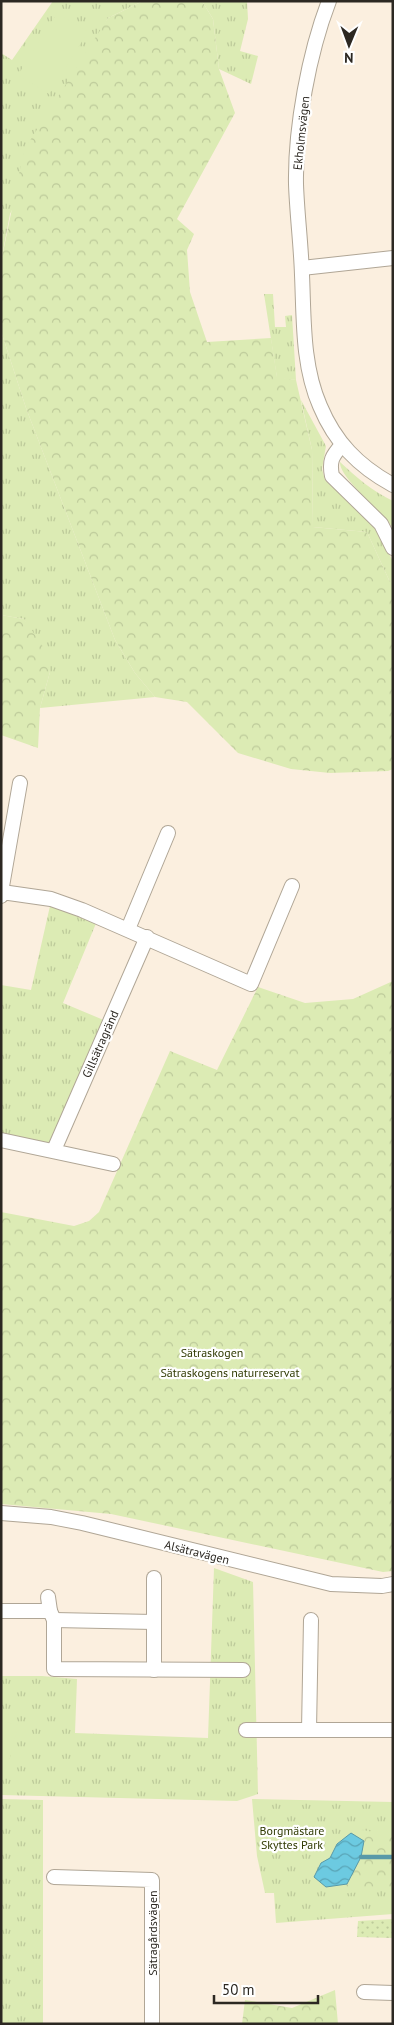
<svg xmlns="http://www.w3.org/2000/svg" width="394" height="2025" font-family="'PT Sans',sans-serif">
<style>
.grass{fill:url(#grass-tufts)}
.forest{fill:url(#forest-crowns)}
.garden{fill:url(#garden-dots)}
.pitch{fill:#dcebb4}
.water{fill:url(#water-waves);stroke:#5999a8}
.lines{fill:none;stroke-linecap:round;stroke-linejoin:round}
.stream{stroke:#5999a8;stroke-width:4.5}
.minor-casing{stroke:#b0a696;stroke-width:16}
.minor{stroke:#fff;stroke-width:14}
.labels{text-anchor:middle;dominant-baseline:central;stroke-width:4.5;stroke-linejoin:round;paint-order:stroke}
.street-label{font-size:12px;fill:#2c2822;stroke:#fff}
.park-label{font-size:12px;fill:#313b04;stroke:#fff}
</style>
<defs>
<pattern id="grass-tufts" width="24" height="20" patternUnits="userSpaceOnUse" patternTransform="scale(1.25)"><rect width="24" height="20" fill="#dcebb4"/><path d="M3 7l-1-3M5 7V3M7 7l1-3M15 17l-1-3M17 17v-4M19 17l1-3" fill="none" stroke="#bdca9a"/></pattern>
<pattern id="forest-crowns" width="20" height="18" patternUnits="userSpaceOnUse" patternTransform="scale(1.25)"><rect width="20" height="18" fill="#dcebb4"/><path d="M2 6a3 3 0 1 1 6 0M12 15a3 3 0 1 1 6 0" fill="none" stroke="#bdca9a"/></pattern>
<pattern id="garden-dots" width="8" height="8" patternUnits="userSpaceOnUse" patternTransform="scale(1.25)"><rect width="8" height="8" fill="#dcebb4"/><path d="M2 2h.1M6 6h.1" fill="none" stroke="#bdca9a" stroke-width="1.8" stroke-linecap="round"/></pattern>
<pattern id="water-waves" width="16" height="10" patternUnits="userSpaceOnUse" patternTransform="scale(1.25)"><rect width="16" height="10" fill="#6ccae1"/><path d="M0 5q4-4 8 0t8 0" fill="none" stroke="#59a4b6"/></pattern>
</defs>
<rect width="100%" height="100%" fill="#fbefdf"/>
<!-- grass -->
<g class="grass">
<polygon points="53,1 143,1 108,18 10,214 1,262 1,53 12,60"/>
<polygon points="202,1 247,1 248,19 240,51 258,56 251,84 219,69 213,19"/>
<polygon points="264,294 273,294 275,327 286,327 285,316 292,315 296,380 277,378"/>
<polygon points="1,331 26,408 115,640 135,673 155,697 40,708 50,672 24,619 1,615"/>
<polygon points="301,400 326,446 322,469 325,480 377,528 393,562 393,583 389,580 367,532 313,527 312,450"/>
<path d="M340 462C356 477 372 491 393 501V528C382 511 339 478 340 462Z"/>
<polygon points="50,906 97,921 63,1003 106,1021 52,1142 48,1144 1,1134 1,985 31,990"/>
<polygon points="214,1568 253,1582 258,1794 237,1801 1,1795 1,1676 42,1676 77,1679 75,1733 208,1738"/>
<polygon points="1,1799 43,1800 43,2024 1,2024"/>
<polygon points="252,1799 393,1802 393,1914 276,1923 274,1893 265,1893 257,1856"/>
</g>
<!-- forest -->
<g class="forest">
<polygon points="143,1 202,1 213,19 219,69 235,113 177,219 194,234 187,250 190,292 207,342 271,338 277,377 296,380 312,450 313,527 367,532 389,580 393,583 393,769 388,771 330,773 291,769 238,753 187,702 155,697 135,673 115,640 26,408 1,331 1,262 24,150 108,18"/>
<polygon points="1,615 24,619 42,645 50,672 40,708 38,748 1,735"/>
<polygon points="393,981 393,1571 383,1572 111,1514 1,1504 1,1212 74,1226 89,1221 99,1212 170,1051 217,1070 258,987 305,1003 353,999"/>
<polygon points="362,1830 393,1835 393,1888 341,1894"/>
<polygon points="335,1990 338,2024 242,2024 245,2000 292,2008"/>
</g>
<!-- garden -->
<polygon class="garden" points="393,1919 393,1938 357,1937 358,1921"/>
<!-- pitch -->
<g class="pitch">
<polygon points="57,13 88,32 49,94 18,75"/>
<polygon points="1,1721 18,1725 9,1762 1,1760"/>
</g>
<!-- water -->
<polygon class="water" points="351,1833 364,1841 361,1857 347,1884 326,1887 314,1877 321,1863 330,1858 337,1844"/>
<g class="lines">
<!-- stream -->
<polyline class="stream" points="361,1857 393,1857"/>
<!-- minor casing -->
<g class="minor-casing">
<g id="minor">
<path d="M329 1C309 53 295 128 296 184 297 214 301 244 302 275 304 318 302 365 320 406 335 442 358 466 393 485"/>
<polyline points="302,268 393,258"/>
<path d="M342 445C332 456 329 461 332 476L381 524 393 548"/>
<polyline points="1,892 20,783"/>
<polyline points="1,896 2,892 51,899 82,910 251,984 292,886"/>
<polyline points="128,929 168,833"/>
<polyline points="1,1140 113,1164"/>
<polyline points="54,1150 147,937"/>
<polyline points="1,1513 51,1517 82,1523 331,1584 382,1586 393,1584"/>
<polyline points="154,1578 154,1670"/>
<polyline points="48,1597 50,1611 54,1620 54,1669 243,1670"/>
<polyline points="1,1611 50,1611"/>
<polyline points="54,1620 154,1622"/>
<polyline points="246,1730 393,1730"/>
<polyline points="309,1730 311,1620"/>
<polyline points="54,1877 152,1880 152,2024"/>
<polyline points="364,1992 393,1993"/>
</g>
</g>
<!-- minor -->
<use href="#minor" class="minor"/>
</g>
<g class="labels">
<!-- street labels -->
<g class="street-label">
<text transform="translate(301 133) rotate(-84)">Ekholmsvägen</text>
<text transform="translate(100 1044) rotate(-66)">Gillsätragränd</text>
<text transform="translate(197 1552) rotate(14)">Alsätravägen</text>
<text transform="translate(152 1933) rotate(-90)">Sätragårdsvägen</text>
</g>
<!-- park labels -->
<g class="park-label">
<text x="212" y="1352">Sätraskogen</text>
<text x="230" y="1372">Sätraskogens naturreservat</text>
<text x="292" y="1830">Borgmästare<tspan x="292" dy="14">Skyttes Park</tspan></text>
</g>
</g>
<!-- border -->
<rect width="394" height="2025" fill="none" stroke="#2c2822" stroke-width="5"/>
<!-- north arrow -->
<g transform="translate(349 45) rotate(181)" stroke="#ffffff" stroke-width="4" paint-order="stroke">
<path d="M0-4L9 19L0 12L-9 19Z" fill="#2c2822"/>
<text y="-8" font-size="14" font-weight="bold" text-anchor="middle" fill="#2c2822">N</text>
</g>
<!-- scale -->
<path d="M214 1995v8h104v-8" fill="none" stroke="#2c2822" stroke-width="2.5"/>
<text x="222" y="1995" font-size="15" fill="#2c2822" stroke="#ffffff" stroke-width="4" paint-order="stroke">50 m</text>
</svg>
